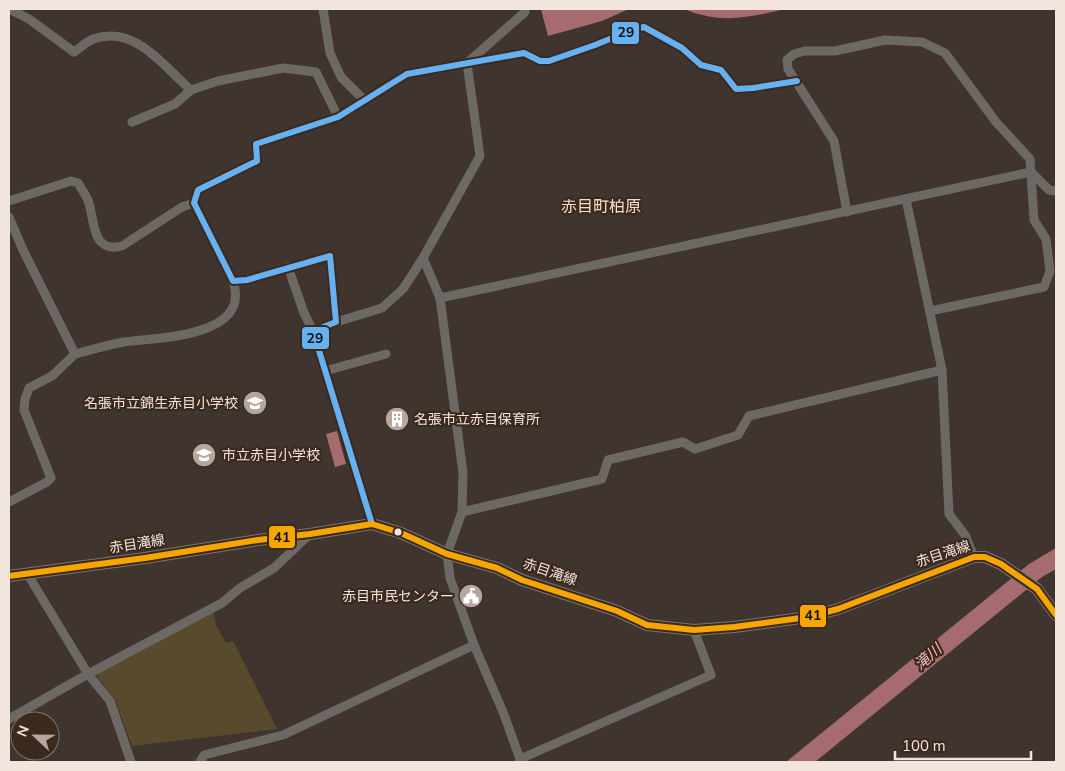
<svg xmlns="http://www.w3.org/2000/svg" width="1065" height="771" font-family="'Nunito Sans','Noto Sans JP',sans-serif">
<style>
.green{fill:#584b2d}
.water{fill:#a66b6f}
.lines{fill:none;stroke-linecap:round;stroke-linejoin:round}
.street{stroke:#6c6965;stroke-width:9}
.secondary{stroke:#78746f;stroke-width:12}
.bus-1-casing{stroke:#3c291e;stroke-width:10}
.bus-2-casing{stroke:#3c291e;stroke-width:10}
.bus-1{stroke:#66b1f2;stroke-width:6}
.bus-2{stroke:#f7a600;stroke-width:6}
.bus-dot{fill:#f1e5dd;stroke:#3c291e;stroke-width:2}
.labels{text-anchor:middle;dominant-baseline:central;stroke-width:4.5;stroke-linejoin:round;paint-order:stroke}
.poi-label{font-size:14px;fill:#f1e5dd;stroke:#3c291e;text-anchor:end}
.street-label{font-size:14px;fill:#f1e5dd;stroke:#3c291e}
.water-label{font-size:15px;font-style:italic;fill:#f7bdc1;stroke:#3c291e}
.quarter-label{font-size:16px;fill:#f6dcce;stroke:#3c291e}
.line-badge{stroke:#3c291e;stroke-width:2}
.pale-badge-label{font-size:14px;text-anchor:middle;font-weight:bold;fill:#111}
</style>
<rect width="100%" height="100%" fill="#40352e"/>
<!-- green -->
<polygon class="green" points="213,611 216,625 226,643 233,641 277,729 132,746 115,700 95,673"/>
<!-- water -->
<g class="water">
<polygon points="541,9 629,9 602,21 548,36"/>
<path d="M684 9H785C748 18 720 24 684 9Z"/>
<polygon points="337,431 346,464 335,467 326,434"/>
<polygon points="1056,548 1056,569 1042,577 815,762 786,762 1029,564"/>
</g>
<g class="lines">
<!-- street -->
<g class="street">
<path d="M9 9 29 19 74 52C80 48 86 42 93 39 135 24 164 67 191 90L218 81 283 68 316 72 338 117"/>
<polyline points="323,9 330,53 341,77 364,100"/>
<polyline points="132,122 175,104 191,90"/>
<polyline points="1031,172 1049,190 1056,191"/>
<polyline points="906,199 942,370 949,514 965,535 974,557"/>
<path d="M9 201 71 181 78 183C81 188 85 194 88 200 95 220 91 254 122 246L182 207 194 203"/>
<polyline points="847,212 834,141 788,69 787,60 794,54 805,51 835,51 885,40 922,42 945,53 996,122 1030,159 1034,220 1046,239 1050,271 1044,287 930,311"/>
<polyline points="9,217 23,250 75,354 52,376 29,388 25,399 24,410 51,478 47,482 9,502"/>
<polyline points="288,267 304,313 313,331"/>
<polyline points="440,298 1031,172"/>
<polyline points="336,322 382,308 403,289 423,258"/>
<path d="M75 354C91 350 107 345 124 342 158 337 252 338 233 281"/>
<polyline points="325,371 386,354"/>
<polyline points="462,512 602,479 608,460 683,442 695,449 738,435 749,416 942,370"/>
<polyline points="372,524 313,331 336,322 330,256 247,280 233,281 194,203 198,190 257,161 256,144 338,117 407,74 524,53 540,61 549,61 595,45 632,30 644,27 682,48 701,65 721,70 736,89 753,88 797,81"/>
<polyline points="28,575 88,674 110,701 131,762"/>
<polyline points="9,719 88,674 222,603 240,588 274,568 310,534"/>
<polyline points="520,759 711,675 694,630"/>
<polyline points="200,762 204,755 283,735 474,645"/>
<polyline points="519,762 520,759 503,712 474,645 450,578 447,554 462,512 463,473 440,298 423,258 480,156 467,63 525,12 525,9"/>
</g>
<!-- secondary -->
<polyline class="secondary" points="9,576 145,558 258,540 310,534 372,524 401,533 447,554 497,568 522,580 617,611 647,625 694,630 734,627 808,617 838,609 974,557 985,557 1001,564 1037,589 1056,615"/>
<!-- bus-1 casing -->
<g class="bus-1-casing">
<polyline id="bus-1" points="372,524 313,331 336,322 330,256 247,280 233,281 194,203 198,190 257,161 256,144 338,117 407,74 524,53 540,61 549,61 595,45 632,30 644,27 682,48 701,65 721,70 736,89 753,88 797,81"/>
</g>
<!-- bus-2 casing -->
<g class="bus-2-casing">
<polyline id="bus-2" points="9,576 145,558 258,540 310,534 372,524 401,533 447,554 497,568 522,580 617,611 647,625 694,630 734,627 808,617 838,609 974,557 985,557 1001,564 1037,589 1056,615"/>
</g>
<!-- bus-1 -->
<use href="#bus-1" class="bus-1"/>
<!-- bus-2 -->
<use href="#bus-2" class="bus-2"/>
</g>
<!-- icons -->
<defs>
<g id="school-disc" transform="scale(1.25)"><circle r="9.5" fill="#b3a7a0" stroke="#3c291e"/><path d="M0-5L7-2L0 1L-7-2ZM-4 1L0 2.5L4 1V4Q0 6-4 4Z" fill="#fff"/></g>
<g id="building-disc" transform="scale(1.25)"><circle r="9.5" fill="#b3a7a0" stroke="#3c291e"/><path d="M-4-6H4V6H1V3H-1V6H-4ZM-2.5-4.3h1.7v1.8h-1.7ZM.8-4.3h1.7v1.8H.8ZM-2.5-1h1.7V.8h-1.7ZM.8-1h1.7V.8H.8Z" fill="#fff"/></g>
<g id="civic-disc" transform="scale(1.25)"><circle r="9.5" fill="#b3a7a0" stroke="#3c291e"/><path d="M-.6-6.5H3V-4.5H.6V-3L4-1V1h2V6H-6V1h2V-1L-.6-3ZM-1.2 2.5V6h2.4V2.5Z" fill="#fff"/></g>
</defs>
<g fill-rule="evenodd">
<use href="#school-disc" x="255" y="403"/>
<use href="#building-disc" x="397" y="419"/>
<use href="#school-disc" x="204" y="455"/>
<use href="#civic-disc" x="471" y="596"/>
</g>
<!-- markers -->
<circle class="bus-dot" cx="398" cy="532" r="4.5"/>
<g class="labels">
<!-- poi labels -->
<g class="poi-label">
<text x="238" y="403">名張市立錦生赤目小学校</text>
<text x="414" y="419" text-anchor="start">名張市立赤目保育所</text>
<text x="222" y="455" text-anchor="start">市立赤目小学校</text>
<text x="454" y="596">赤目市民センター</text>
</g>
<!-- street labels -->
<g class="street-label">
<text transform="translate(137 544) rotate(-9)">赤目滝線</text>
<text transform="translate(943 554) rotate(-18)">赤目滝線</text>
<text transform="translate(550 572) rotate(19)">赤目滝線</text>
</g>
<!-- water labels -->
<g class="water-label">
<text transform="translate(928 657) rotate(-41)">滝川</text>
</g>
<!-- quarter labels -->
<g class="quarter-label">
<text x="601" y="207">赤目町柏原</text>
</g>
</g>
<g class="line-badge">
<rect x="611" y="21" width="29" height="24" rx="5" fill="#66b1f2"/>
<rect x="301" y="326" width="29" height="24" rx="5" fill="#66b1f2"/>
<rect x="268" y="525" width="28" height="24" rx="5" fill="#f7a600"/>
<rect x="799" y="604" width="28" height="24" rx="5" fill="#f7a600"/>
</g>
<g class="pale-badge-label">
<text x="626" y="37">29</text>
<text x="315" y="343">29</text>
<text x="282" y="542">41</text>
<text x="813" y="620">41</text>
</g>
<!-- border -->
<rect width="1065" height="771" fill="none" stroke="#f1e5dd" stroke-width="20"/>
<!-- north arrow -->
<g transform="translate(35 736) rotate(292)"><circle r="24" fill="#3c291e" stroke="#84746a"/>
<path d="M0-4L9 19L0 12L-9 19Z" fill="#b3a7a0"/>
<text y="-8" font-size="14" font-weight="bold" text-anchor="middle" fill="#f1e5dd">N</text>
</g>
<!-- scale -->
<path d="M895 751v8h136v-8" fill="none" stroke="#f1e5dd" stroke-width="2.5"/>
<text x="902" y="751" font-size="15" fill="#f1e5dd" stroke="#3c291e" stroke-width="4" paint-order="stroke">100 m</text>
</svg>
